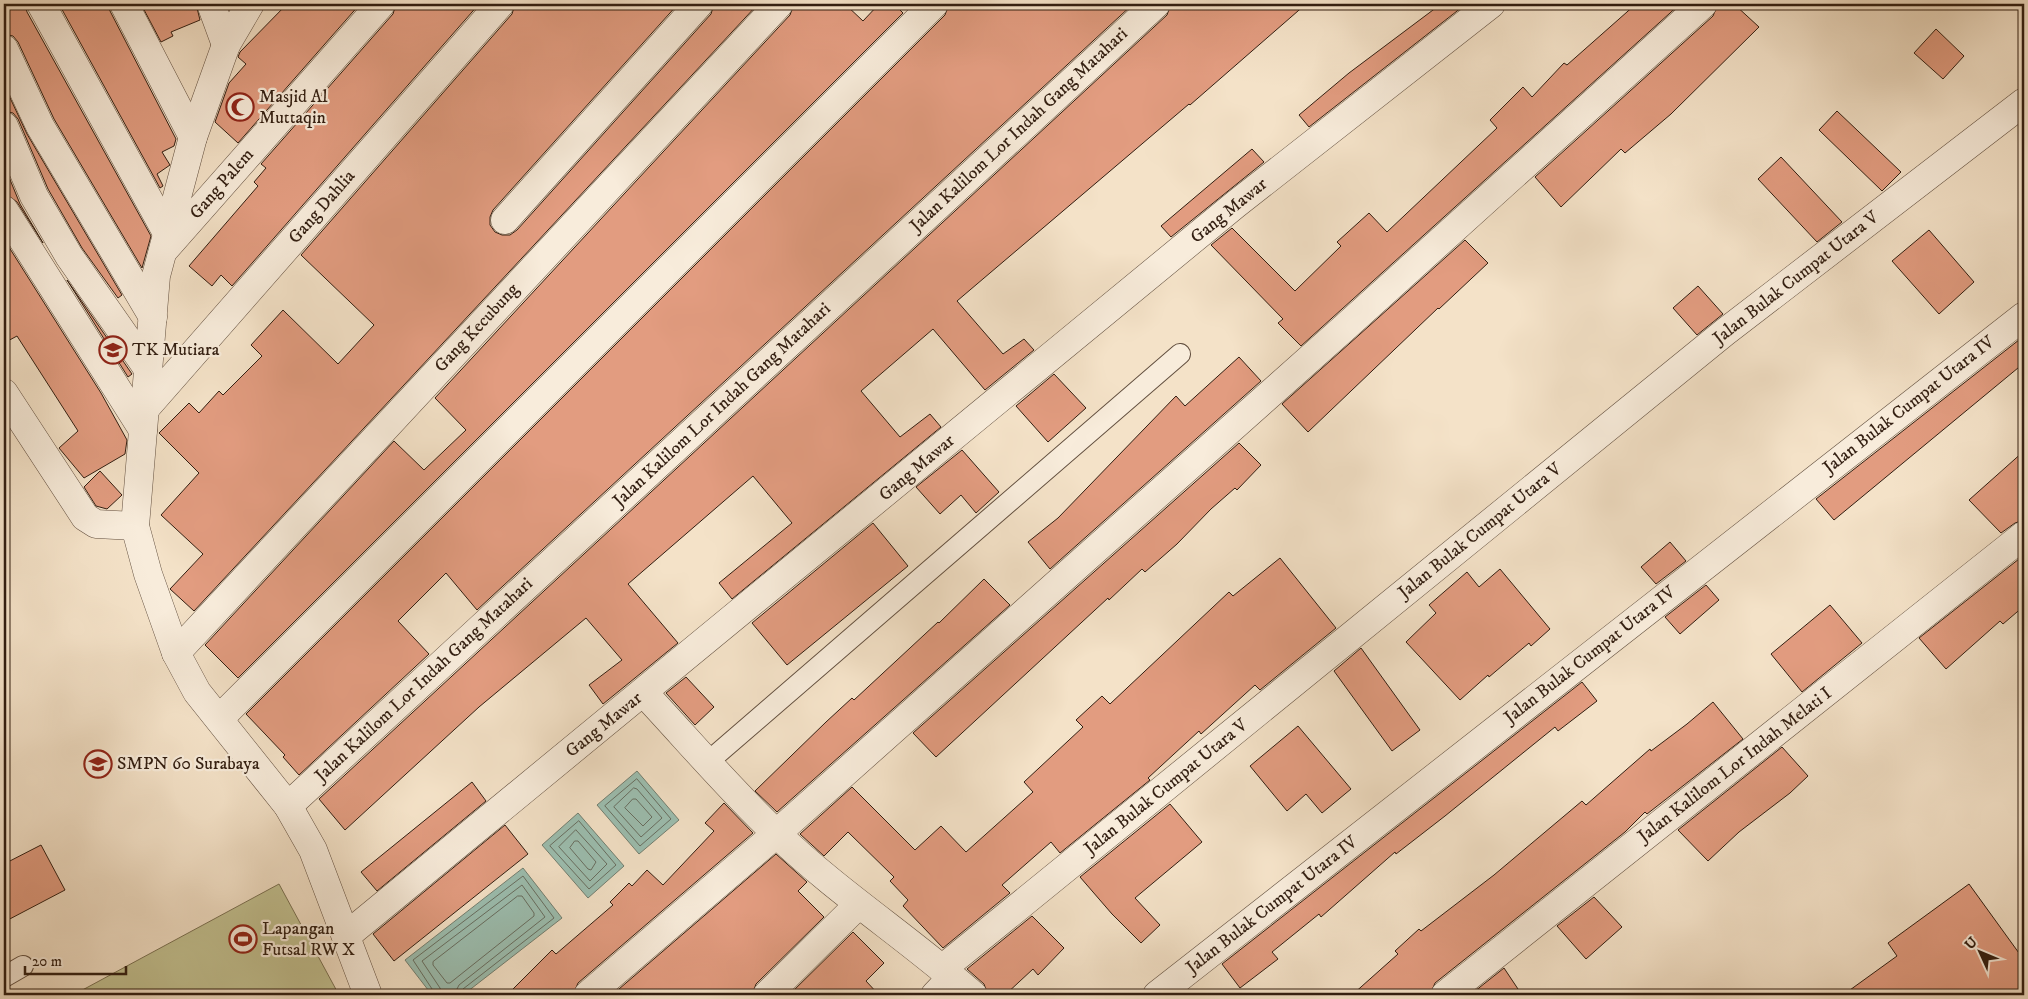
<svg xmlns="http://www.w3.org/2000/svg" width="2028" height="999" font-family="'IM FELL DW Pica',serif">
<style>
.green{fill:#c2c191;stroke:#7a7051}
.water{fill:#9cbfb1;stroke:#727f71}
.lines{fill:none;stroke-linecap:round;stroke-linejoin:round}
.shore{stroke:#676e61;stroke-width:1}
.building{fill:#e29c80;stroke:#321e11}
.lane-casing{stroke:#624f3f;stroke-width:22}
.street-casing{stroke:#624f3f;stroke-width:29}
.lane{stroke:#f8ecdb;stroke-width:20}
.street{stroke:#f8ecdb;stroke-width:28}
.labels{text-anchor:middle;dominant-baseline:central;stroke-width:4.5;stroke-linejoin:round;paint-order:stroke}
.poi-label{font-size:18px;fill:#321e11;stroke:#f8ecdb;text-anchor:start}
.street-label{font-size:18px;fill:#321e11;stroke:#f8ecdb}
</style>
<rect width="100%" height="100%" fill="#f4e2c8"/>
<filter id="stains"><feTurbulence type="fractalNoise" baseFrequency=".004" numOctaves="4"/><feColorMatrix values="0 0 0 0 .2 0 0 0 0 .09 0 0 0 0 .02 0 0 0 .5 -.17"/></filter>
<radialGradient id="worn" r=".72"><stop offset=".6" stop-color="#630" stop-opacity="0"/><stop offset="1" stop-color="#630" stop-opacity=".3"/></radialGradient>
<!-- green -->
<polygon class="green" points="279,884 339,995 75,995 75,994"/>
<!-- water -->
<g class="water">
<polygon points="637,771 679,820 639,854 597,805"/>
<polygon points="578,813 624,866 588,898 542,845"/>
<polygon points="523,868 562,918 463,995 432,995 405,960"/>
</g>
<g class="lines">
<!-- shore -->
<g class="shore">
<polygon points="637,779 671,819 640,846 605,806"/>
<polygon points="634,788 637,789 662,818 641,837 614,807"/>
<polygon points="633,799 636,799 652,817 643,826 625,808"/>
<polygon points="579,821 616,865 589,889 550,846"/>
<polygon points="576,830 607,864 590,881 559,847"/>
<polygon points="575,841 578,841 596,862 591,870 588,869 570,848"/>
<polygon points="518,896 522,896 534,913 534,916 450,983 447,983 433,965 433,962"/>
<polyline points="436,995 413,960 523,876 554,918 463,989 461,995"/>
<polyline points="442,995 440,988 422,961 522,885 545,917 459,985 454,995"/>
</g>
</g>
<!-- building -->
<g class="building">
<polygon points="4,4 25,4 27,12 151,236 142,268 54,119 18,42 13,36 4,34"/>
<polygon points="59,4 108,4 110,11 176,139 174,146 162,152 170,165 157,174 163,186 160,188"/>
<polygon points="141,4 196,4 200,20 171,32 173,36 161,42"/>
<polygon points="287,4 360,4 238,143 215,122 229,83 246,64 238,57 240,52"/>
<polygon points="396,4 479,4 232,286 221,275 212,286 189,266 258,186 254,182 266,168 261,164 393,14"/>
<polygon points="515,4 678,4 493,210 490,217 490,225 495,232 502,235 510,235 517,230 711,14 714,4 758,4 194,611 170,589 203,554 161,515 199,473 159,433 189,403 199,413 219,391 223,395 262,356 251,345 283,310 338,364 374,325 301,255 512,14"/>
<polygon points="794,4 845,4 863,21 879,4 894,4 903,13 238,678 205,645 394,441 424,470 466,430 435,398 790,15"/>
<polygon points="949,4 1133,4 477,610 446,573 398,621 429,654 299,775 283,757 285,755 246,714 945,15"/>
<polygon points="1171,4 1306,4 1190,105 1189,104 957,301 1003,354 1024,339 1034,350 985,390 933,329 861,391 900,437 930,414 941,427 732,599 719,583 792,523 753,476 628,584 678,643 603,704 589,685 622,660 586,618 479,707 345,830 319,799 1167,15"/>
<polygon points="1441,4 1466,4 1309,127 1299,115 1349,73"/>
<polygon points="1636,4 1680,4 1301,346 1278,323 1283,319 1211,245 1232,228 1295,291 1341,246 1337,242 1369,213 1387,232 1497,128 1490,120 1523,87 1532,97 1564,63 1567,65"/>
<polygon points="1718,4 1734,4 1759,27 1671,114 1625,153 1621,149 1561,207 1535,177 1713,16"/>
<polygon points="1936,29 1964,56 1943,79 1914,53"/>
<polygon points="4,85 27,134 122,295 118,298 82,248 48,189 18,119 13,113 4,111"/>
<polygon points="1837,111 1901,172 1882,191 1819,130"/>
<polygon points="1252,149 1264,162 1171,237 1161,226"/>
<polygon points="1781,157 1842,222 1817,242 1758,179"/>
<polygon points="4,165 20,204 43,243 17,202 7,195 4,189"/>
<polygon points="1929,230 1974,282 1939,314 1892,261"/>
<polygon points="1465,240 1488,263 1439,309 1438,308 1308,432 1282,404"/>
<polygon points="7,244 101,393 127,440 125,454 84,478 59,448 78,431 17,336 4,343 4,245"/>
<polygon points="67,280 132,374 128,377"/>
<polygon points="1698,286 1723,314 1697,335 1673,308"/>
<polygon points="2024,336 2024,363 1834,520 1816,499"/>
<polygon points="1239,357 1261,381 1050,569 1028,542 1058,518 1176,396 1185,406"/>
<polygon points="1054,374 1086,408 1048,442 1016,406"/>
<polygon points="1239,443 1261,465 1237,490 1235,488 1211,509 1177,544 1145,572 1142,569 1109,600 1108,598 936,757 913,733"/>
<polygon points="962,450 999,492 976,513 961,495 940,514 916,487"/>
<polygon points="2024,451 2024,520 2015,523 2001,533 1969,500"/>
<polygon points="100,471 122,495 107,509 96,506 84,487"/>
<polygon points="873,523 908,566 787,665 752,623"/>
<polygon points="1670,542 1686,561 1656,584 1641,567"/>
<polygon points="2024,555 2024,606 2003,624 2000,621 1946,669 1919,638"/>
<polygon points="1280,558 1336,628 1260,690 1255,685 1201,734 1199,731 1148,778 1150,780 1060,853 1051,842 1002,885 1010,893 943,948 903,906 908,900 890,881 894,877 848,832 824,856 800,834 852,787 915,850 941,826 966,852 1033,792 1024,782 1083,727 1076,720 1102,696 1110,704 1229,592 1233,596"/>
<polygon points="1500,569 1550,629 1531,646 1529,643 1489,677 1488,675 1460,700 1406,642 1436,613 1429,605 1467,572 1479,587"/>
<polygon points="984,579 1010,605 777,812 755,791 826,722 852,698 854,700 938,622 939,623"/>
<polygon points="1706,585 1719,600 1680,634 1665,617"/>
<polygon points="1830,605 1862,643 1802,692 1771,654"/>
<polygon points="1361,648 1420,730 1392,751 1334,671"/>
<polygon points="686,677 714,707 695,725 666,693"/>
<polygon points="1582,682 1597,701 1558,731 1555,727 1445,816 1396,854 1395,852 1321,917 1319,914 1272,952 1278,959 1240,988 1222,964"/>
<polygon points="1713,702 1743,739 1647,814 1645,812 1625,832 1435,983 1430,995 1352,995 1398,954 1395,951 1419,929 1421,931 1494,875 1582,801 1586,805 1650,749 1651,751 1687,724"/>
<polygon points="1298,726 1351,789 1322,813 1306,794 1287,811 1250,766"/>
<polygon points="1782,747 1808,776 1790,793 1739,832 1708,861 1678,830"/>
<polygon points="472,782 486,801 377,891 361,872"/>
<polygon points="724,803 753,833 578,983 573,995 507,995 552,950 556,954 613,905 610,902 629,883 632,886 647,870 663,885 714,831 705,823"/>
<polygon points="1170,804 1202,842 1135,898 1160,925 1141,943 1112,914 1080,877"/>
<polygon points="505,825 528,854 394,961 373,934"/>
<polygon points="41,845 65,890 4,922 4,864"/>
<polygon points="776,854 807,882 798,891 824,917 756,984 752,995 612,995"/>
<polygon points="1969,884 2024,960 2024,995 1843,995 1897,956 1888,943"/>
<polygon points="1594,897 1622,927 1586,959 1557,926"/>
<polygon points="1032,916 1064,948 1038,975 1033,969 1005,995 988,995 984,984 967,969"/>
<polygon points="853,932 884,963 866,981 879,995 789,995"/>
<polygon points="1504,968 1522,995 1470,995"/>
</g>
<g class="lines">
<!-- lane casing -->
<g class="lane-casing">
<g id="lane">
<polyline points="709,761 1180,354"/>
<polyline points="4,977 23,966"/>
</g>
</g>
<!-- street casing -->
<g class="street-casing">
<g id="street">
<polyline points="41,4 167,233"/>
<polyline points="124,4 193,137"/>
<polyline points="211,4 226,45"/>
<polyline points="250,4 226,45 193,137 156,276 135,526 148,574 176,653 197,692 288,806 313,850 368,995"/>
<polyline points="4,49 40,126 153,317"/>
<polyline points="4,126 34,196 69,256 148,369"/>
<polyline points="4,210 143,430"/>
<polyline points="505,220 699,4"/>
<polyline points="165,249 381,4"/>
<polyline points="4,393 85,517 96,524 135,526"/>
<polyline points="144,410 500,4"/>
<polyline points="176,653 779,4"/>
<path d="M644 693C688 740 730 790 777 834 838 893 910 939 973 995"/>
<polyline points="220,718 934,4"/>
<polyline points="288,806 1156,4"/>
<polyline points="346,936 1236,204 1491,4"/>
<polyline points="943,968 1725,332 2024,102"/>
<polyline points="588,995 776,834 1343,329 1703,4"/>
<polyline points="767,995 858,905"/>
<polyline points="935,995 952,977"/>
<polyline points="1157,995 2024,316"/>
<polyline points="1445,995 2024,535"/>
</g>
</g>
<!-- lane -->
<use href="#lane" class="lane"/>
<!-- street -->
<use href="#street" class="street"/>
</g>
<!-- icons -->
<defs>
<g id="mosque-ring" transform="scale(1.4375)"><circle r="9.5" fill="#f8ecdb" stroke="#8f2418" stroke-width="1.5"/><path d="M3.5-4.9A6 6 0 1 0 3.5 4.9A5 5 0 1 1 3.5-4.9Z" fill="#8f2418"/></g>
<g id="school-ring" transform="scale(1.4375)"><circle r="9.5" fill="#f8ecdb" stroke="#8f2418" stroke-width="1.5"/><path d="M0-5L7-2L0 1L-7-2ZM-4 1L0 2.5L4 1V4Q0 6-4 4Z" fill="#8f2418"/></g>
<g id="stadium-ring" transform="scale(1.4375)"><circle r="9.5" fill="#f8ecdb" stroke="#8f2418" stroke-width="1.5"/><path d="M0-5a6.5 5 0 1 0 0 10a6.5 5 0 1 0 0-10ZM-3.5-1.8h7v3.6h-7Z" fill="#8f2418"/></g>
</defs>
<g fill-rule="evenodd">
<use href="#mosque-ring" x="240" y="107"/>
<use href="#school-ring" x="113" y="350"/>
<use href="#school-ring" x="98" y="764"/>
<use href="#stadium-ring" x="243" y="939"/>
</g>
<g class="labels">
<!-- poi labels -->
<g class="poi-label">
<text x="259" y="97">Masjid Al<tspan x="259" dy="21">Muttaqin</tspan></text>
<text x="132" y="350">TK Mutiara</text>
<text x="117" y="764">SMPN 60 Surabaya</text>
<text x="262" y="929">Lapangan<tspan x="262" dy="21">Futsal RW X</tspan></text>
</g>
<!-- street labels -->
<g class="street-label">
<text transform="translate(1019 130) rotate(-43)">Jalan Kalilom Lor Indah Gang Matahari</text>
<text transform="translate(222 184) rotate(-49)">Gang Palem</text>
<text transform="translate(322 207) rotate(-49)">Gang Dahlia</text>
<text transform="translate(1229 211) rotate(-39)">Gang Mawar</text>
<text transform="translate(1796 278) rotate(-38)">Jalan Bulak Cumpat Utara V</text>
<text transform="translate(477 328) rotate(-47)">Gang Kecubung</text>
<text transform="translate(722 405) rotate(-43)">Jalan Kalilom Lor Indah Gang Matahari</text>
<text transform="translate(1909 405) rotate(-38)">Jalan Bulak Cumpat Utara IV</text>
<text transform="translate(917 468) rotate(-40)">Gang Mawar</text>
<text transform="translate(1480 531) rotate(-39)">Jalan Bulak Cumpat Utara V</text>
<text transform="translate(1590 655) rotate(-38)">Jalan Bulak Cumpat Utara IV</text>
<text transform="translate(424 680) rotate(-43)">Jalan Kalilom Lor Indah Gang Matahari</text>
<text transform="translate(604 725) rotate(-39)">Gang Mawar</text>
<text transform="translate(1735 765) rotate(-38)">Jalan Kalilom Lor Indah Melati I</text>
<text transform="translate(1166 787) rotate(-39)">Jalan Bulak Cumpat Utara V</text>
<text transform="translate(1272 905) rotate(-38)">Jalan Bulak Cumpat Utara IV</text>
</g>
</g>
<!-- margin -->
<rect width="2028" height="999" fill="none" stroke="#f4e2c8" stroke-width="20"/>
<rect x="5" y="5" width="2018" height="989" fill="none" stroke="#321e11" stroke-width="2.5"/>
<rect x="10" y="10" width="2008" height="979" fill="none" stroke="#321e11"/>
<!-- north arrow -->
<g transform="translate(1980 952) rotate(314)" stroke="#f8ecdb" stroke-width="4" paint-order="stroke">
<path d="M0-4L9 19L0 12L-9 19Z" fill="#321e11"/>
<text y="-8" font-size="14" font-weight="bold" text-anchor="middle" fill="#321e11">U</text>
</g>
<!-- scale -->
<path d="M25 966v8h101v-8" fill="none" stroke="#321e11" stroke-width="2.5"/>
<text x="32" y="966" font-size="15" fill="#321e11" stroke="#f8ecdb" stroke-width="4" paint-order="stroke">20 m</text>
<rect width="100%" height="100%" filter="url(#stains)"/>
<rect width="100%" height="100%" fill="url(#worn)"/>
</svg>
